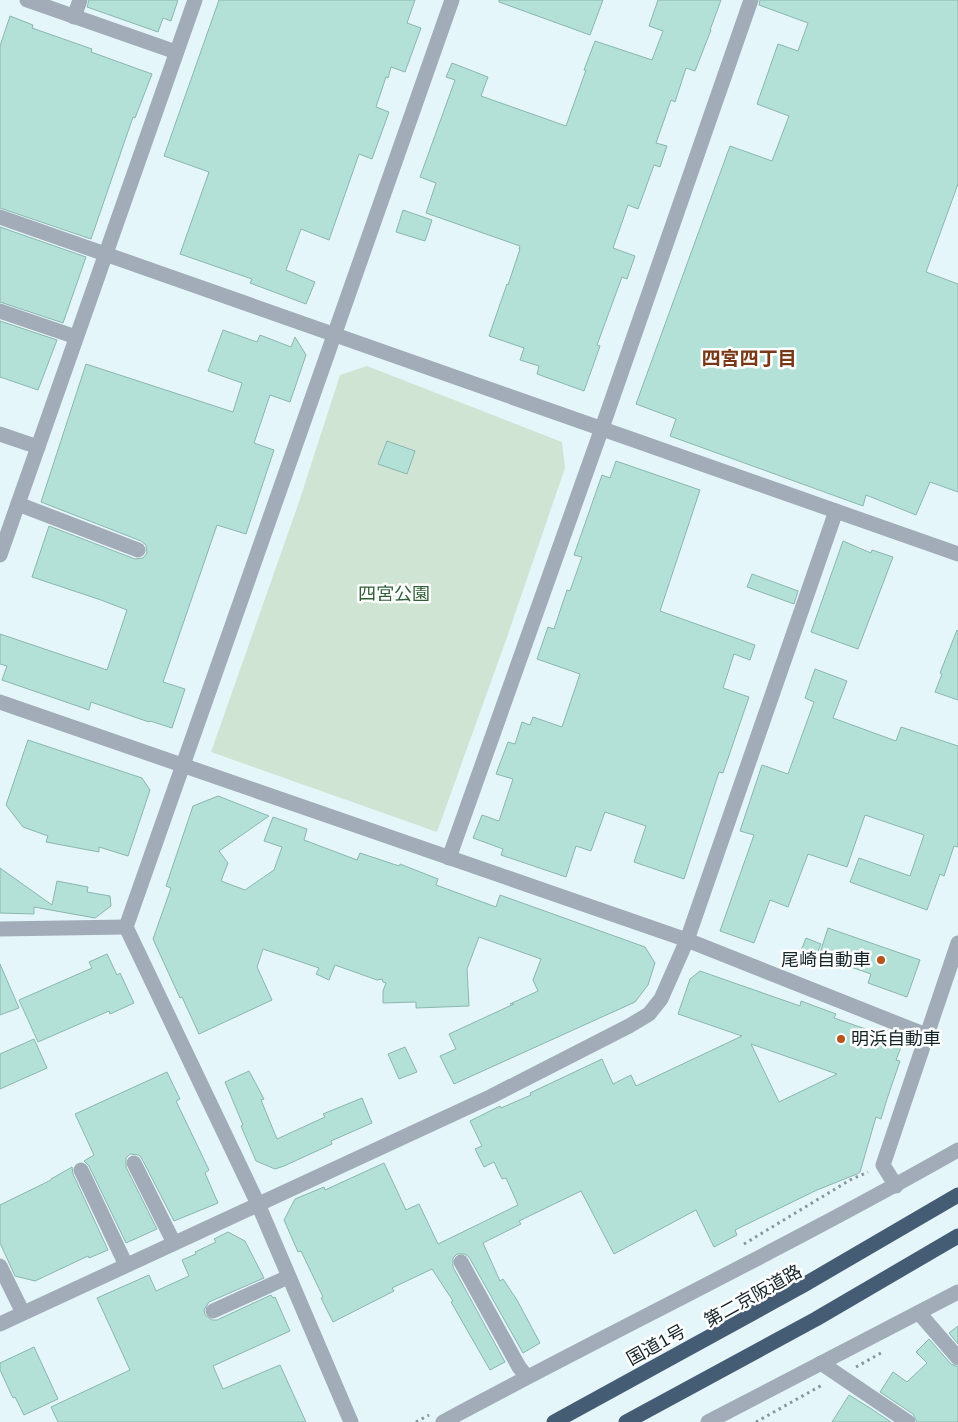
<svg xmlns="http://www.w3.org/2000/svg" width="958" height="1422" font-family="Arial,'Noto Sans JP',sans-serif">
<style>
.green{fill:#cfe4d2}
.building{fill:#b3e1d8;stroke:#8ab6ae;fill-rule:evenodd}
.lines{fill:none;stroke-linecap:round;stroke-linejoin:round}
.path{stroke:#86979c;stroke-width:3;stroke-dasharray:2.5 4;stroke-linecap:butt}
.minor{stroke:#a1acb8;stroke-width:15}
.highway{stroke:#455c75;stroke-width:15}
.poi-dot{fill:#b7541b;stroke:#fff;stroke-width:2}
.labels{text-anchor:middle;dominant-baseline:central;stroke-width:5;stroke-linejoin:round;paint-order:stroke}
.park-label{font-size:18px;fill:#2f5f38;stroke:#fff}
.poi-label{font-size:18px;fill:#14252a;stroke:#fff;text-anchor:end}
.street-label{font-size:18px;fill:#14252a;stroke:#fff}
.neighbourhood-label{font-size:19px;font-weight:bold;fill:#783816;stroke:#fff}
</style>
<rect width="100%" height="100%" fill="#e5f6fb"/>
<!-- green -->
<polygon class="green" points="367,366 562,442 565,468 506,640 437,832 211,752 299,502 340,375"/>
<!-- building -->
<g class="building">
<polygon points="89,0 178,0 171,21 163,18 158,32 87,7"/>
<polygon points="219,0 415,0 407,23 421,28 405,72 391,67 388,78 386,77 376,107 389,112 372,159 359,154 329,240 301,229 286,270 315,282 306,304 250,283 252,279 180,254 209,172 164,156"/>
<polygon points="499,0 603,0 590,35 499,2"/>
<polygon points="658,0 721,0 710,30 711,30 695,71 686,68 675,102 671,100 656,143 667,146 660,167 654,165 638,209 628,205 613,248 635,256 627,279 622,277 597,345 600,346 584,391 537,374 539,366 520,360 524,348 489,336 507,284 508,285 520,249 519,249 520,246 426,213 436,183 420,177 455,80 446,77 452,63 488,77 481,96 566,126 586,70 584,70 595,41 652,60 663,31 649,26"/>
<polygon points="760,0 958,0 958,184 926,272 958,284 958,492 930,482 916,515 866,495 863,506 670,436 676,419 636,404 730,146 772,161 789,116 757,104 778,44 798,51 808,23 759,5"/>
<polygon points="10,16 33,25 32,28 92,49 91,52 152,74 135,118 133,117 91,239 0,208 0,46"/>
<polygon points="403,210 432,220 425,241 396,232"/>
<polygon points="0,227 86,257 63,323 0,302"/>
<polygon points="0,321 57,340 38,390 0,377"/>
<polygon points="223,330 257,342 260,335 291,347 295,337 306,355 290,402 270,395 254,443 274,450 246,534 217,525 163,682 185,689 172,728 150,721 149,722 91,702 89,710 2,680 7,666 0,664 0,634 107,670 127,610 101,600 32,577 49,526 135,559 143,558 147,553 146,545 141,541 41,502 86,364 233,412 242,383 208,371"/>
<polygon points="387,441 415,451 407,474 378,464"/>
<polygon points="616,461 700,490 660,611 755,645 750,660 734,654 723,688 749,697 723,773 719,772 684,879 634,862 646,826 605,812 591,851 576,846 566,877 501,855 503,849 473,838 482,815 499,821 513,779 496,774 508,742 515,744 522,722 530,725 533,717 562,727 580,674 537,659 548,627 554,629 567,590 570,591 582,557 574,555 602,475 610,478"/>
<polygon points="843,541 871,553 872,550 893,557 858,649 811,632"/>
<polygon points="752,574 798,591 794,604 747,587"/>
<polygon points="957,630 958,631 958,700 935,692 942,674 940,673"/>
<polygon points="815,669 847,681 833,718 896,741 901,727 958,746 958,847 954,846 944,876 940,874 927,910 850,882 859,858 910,876 924,835 865,815 847,867 808,854 788,907 770,900 754,943 720,931 754,835 740,831 762,765 788,774 814,702 805,698"/>
<polygon points="28,740 142,778 150,790 128,856 99,847 99,852 46,842 48,836 23,827 6,805"/>
<polygon points="218,796 269,816 219,851 228,863 221,881 245,890 274,870 282,847 264,841 273,817 307,829 304,840 357,860 360,853 399,866 400,864 438,879 436,885 496,907 500,895 645,947 655,963 648,985 635,1002 454,1084 440,1056 456,1049 449,1034 514,1004 510,1004 538,991 533,980 541,959 479,937 467,969 469,1006 416,1008 416,1002 383,1003 383,991 386,983 383,982 382,979 377,980 335,965 329,980 316,974 319,968 263,949 257,967 272,1000 199,1034 182,997 180,998 153,939 171,888 166,886 193,806"/>
<polygon points="0,868 52,905 57,881 88,887 87,892 110,896 111,906 95,918 34,907 34,914 0,913"/>
<polygon points="828,928 920,960 907,997 868,983 871,974 819,956"/>
<polygon points="806,938 821,944 812,966 797,961"/>
<polygon points="107,954 117,975 120,973 134,1003 110,1014 109,1011 38,1042 19,1000 92,968 89,962"/>
<polygon points="0,964 19,1008 0,1015"/>
<path d="M700 971 800 1006 801 1001 836 1014 834 1018 903 1042 896 1060 900 1061 887 1099 881 1119 876 1117 860 1172 857 1174 817 1190 735 1230 737 1235 714 1247 696 1210 614 1254 581 1191 519 1221 521 1224 483 1243 500 1281 503 1279 517 1300 540 1343 523 1353 469 1257 465 1254H457L453 1258V1267L505 1362 490 1370 451 1302 453 1301 432 1269 392 1288 394 1291 333 1322 321 1298 323 1297 301 1251 298 1252 284 1220 295 1199 324 1187 325 1190 384 1163 406 1210 419 1204 438 1244 518 1205 506 1178 502 1179 494 1162 484 1167 475 1149 482 1146 470 1121 500 1106 501 1108 531 1095 530 1093 602 1059 613 1084 631 1075 636 1086 742 1036 678 1014 690 979ZM751 1044 837 1074 779 1102Z"/>
<polygon points="34,1039 47,1068 0,1089 0,1054"/>
<polygon points="405,1047 417,1072 399,1079 388,1054"/>
<polygon points="249,1071 264,1099 261,1100 277,1139 325,1117 323,1114 362,1098 372,1123 331,1141 332,1144 284,1166 275,1169 256,1161 241,1126 243,1125 225,1082"/>
<polygon points="167,1072 180,1099 176,1101 209,1170 205,1173 218,1203 174,1221 142,1159 139,1155 130,1154 126,1158 126,1167 157,1229 126,1243 89,1166 84,1161 94,1155 75,1114"/>
<polygon points="72,1167 73,1174 108,1250 89,1258 88,1256 35,1281 15,1276 0,1243 0,1205 51,1180 51,1179"/>
<polygon points="228,1232 245,1241 264,1278 209,1302 204,1310 205,1315 212,1320 217,1320 271,1295 273,1298 275,1297 290,1331 213,1366 223,1389 280,1365 306,1422 58,1422 51,1407 130,1370 97,1298 149,1275 156,1291 189,1276 182,1260 196,1254 195,1252 216,1242 214,1239"/>
<polygon points="958,1326 958,1344 949,1333"/>
<polygon points="929,1339 951,1364 958,1367 958,1422 917,1422 913,1414 880,1392 893,1372 907,1382 927,1363 916,1352"/>
<polygon points="34,1347 58,1399 24,1415 15,1397 13,1398 0,1370 0,1363"/>
<polygon points="849,1395 870,1408 891,1422 832,1422"/>
</g>
<g class="lines">
<!-- path -->
<g class="path">
<polyline points="744,1244 850,1180 868,1172"/>
<polyline points="856,1367 881,1353"/>
<polyline points="416,1422 429,1415"/>
<polyline points="756,1422 824,1384"/>
</g>
<!-- minor -->
<g class="minor">
<polyline points="27,0 176,52"/>
<polyline points="74,17 80,0"/>
<polyline points="0,217 958,554"/>
<polyline points="0,311 76,337"/>
<polyline points="0,434 38,447"/>
<polyline points="18,504 138,550"/>
<polyline points="0,555 195,0"/>
<polyline points="0,702 687,940 926,1035"/>
<polyline points="449,858 602,428 751,0"/>
<polyline points="0,929 126,927"/>
<polyline points="134,1163 174,1243"/>
<polyline points="81,1170 126,1265"/>
<polyline points="896,1186 883,1165 958,943"/>
<polyline points="461,1262 519,1367 527,1377"/>
<polyline points="0,1266 23,1313"/>
<polyline points="213,1311 288,1277"/>
<polyline points="919,1313 958,1358"/>
<polyline points="0,1324 490,1097 629,1026 649,1014 661,999 687,940 836,511"/>
<polyline points="821,1363 908,1422"/>
<polyline points="351,1422 258,1204 126,927 452,0"/>
<path d="M443 1422C614 1330 789 1246 958 1150"/>
<polyline points="708,1422 958,1292"/>
</g>
<!-- highway -->
<g class="highway">
<polyline points="554,1422 802,1286 958,1195"/>
<polyline points="626,1422 816,1319 958,1236"/>
</g>
</g>
<!-- markers -->
<g class="poi-dot">
<circle cx="881" cy="960" r="5"/>
<circle cx="841" cy="1039" r="5"/>
</g>
<g class="labels">
<!-- park labels -->
<g class="park-label">
<text x="394" y="594">四宮公園</text>
</g>
<!-- poi labels -->
<g class="poi-label">
<text x="871" y="960">尾崎自動車</text>
<text x="851" y="1039" text-anchor="start">明浜自動車</text>
</g>
<!-- street labels -->
<g class="street-label">
<text transform="translate(753 1296) rotate(-29)">第二京阪道路</text>
<text transform="translate(656 1345) rotate(-29)">国道1号</text>
</g>
<!-- neighbourhood labels -->
<g class="neighbourhood-label">
<text x="749" y="358">四宮四丁目</text>
</g>
</g>
</svg>
